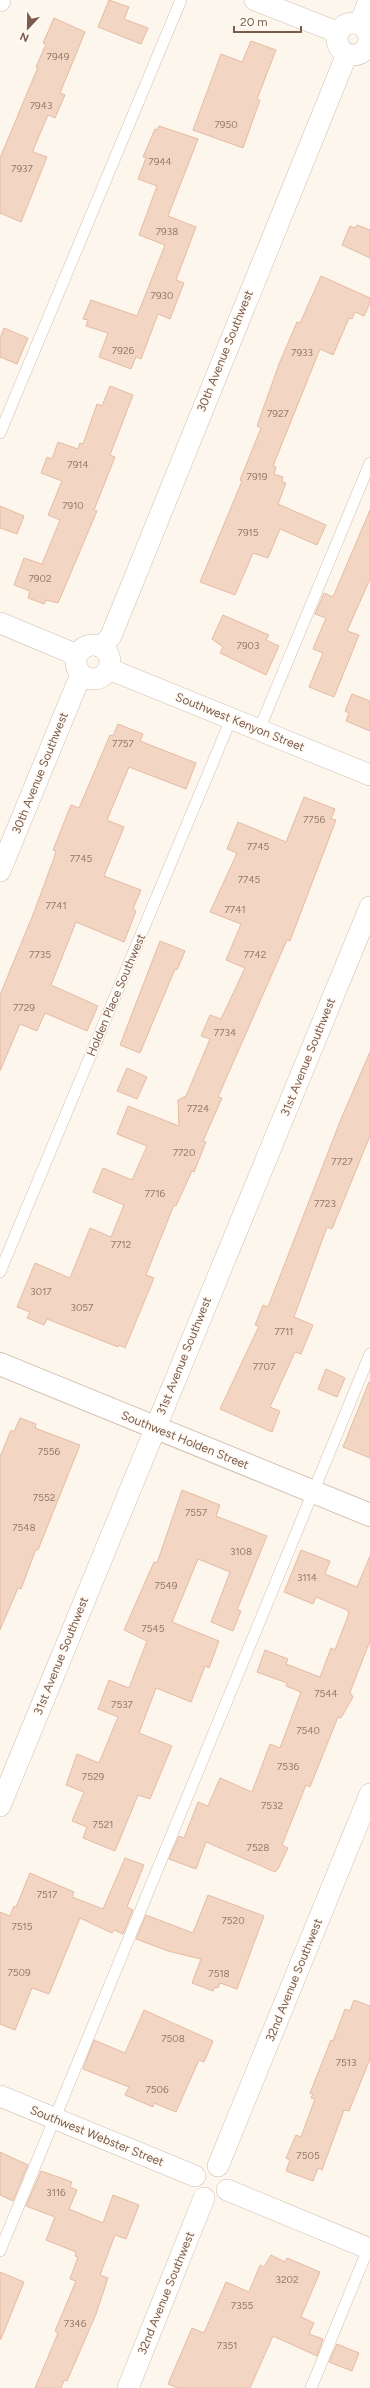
<svg xmlns="http://www.w3.org/2000/svg" width="370" height="2388" font-family="Figtree,sans-serif">
<style>
.building{fill:#f3d5c3;stroke:#e6bba3}
.lines{fill:none;stroke-linecap:round;stroke-linejoin:round}
.service-casing{stroke:#d1beb0;stroke-width:12}
.minor-casing{stroke:#d1beb0;stroke-width:22}
.tertiary-casing{stroke:#d1beb0;stroke-width:24}
.service{stroke:#fff;stroke-width:11}
.minor{stroke:#fff;stroke-width:21}
.tertiary{stroke:#fff;stroke-width:22}
.labels{text-anchor:middle;dominant-baseline:central;stroke-width:3;stroke-linejoin:round;paint-order:stroke}
.number-label{font-size:10px;fill:#987a6a}
.street-label{font-size:12px;fill:#7a5c4d;stroke:#fffaf3}
</style>
<rect width="100%" height="100%" fill="#fdf6ec"/>
<!-- building -->
<g class="building">
<polygon points="109,0 129,7 124,19 148,28 141,44 98,27"/>
<polygon points="54,18 85,32 60,93 65,95 55,118 48,115 34,148 33,152 47,157 21,222 0,213 0,158 38,67 36,67 46,44 43,43"/>
<polygon points="251,41 276,50 257,99 260,100 243,148 193,130 221,54 242,62"/>
<polygon points="159,126 198,139 168,216 196,227 176,280 184,283 170,319 158,314 141,359 136,357 131,369 99,357 108,333 86,326 88,320 83,319 91,300 137,316 165,245 139,235 157,186 138,179 146,158 143,157 155,129 157,130"/>
<polygon points="357,225 370,230 370,258 342,245 350,226 355,228"/>
<polygon points="321,276 370,298 370,303 364,316 355,312 352,319 349,318 333,355 320,349 273,466 276,467 274,474 283,477 282,482 286,483 278,504 326,525 317,545 280,529 268,558 253,553 235,595 200,582 242,481 240,480 261,428 257,426 279,364 297,322 300,323"/>
<polygon points="4,328 28,338 17,364 0,357 0,338"/>
<polygon points="110,386 133,395 110,455 115,457 94,510 97,511 58,603 46,600 44,604 28,598 30,591 14,585 24,558 42,564 60,520 48,515 62,481 41,473 47,457 52,459 58,442 78,449 80,443 83,444 97,404 102,406"/>
<polygon points="0,506 24,516 17,534 0,528"/>
<polygon points="370,510 370,579 347,631 359,635 334,697 309,687 323,653 313,649 326,618 315,614 324,593 333,597"/>
<polygon points="223,615 269,635 266,640 279,646 266,675 220,653 223,647 212,639"/>
<polygon points="352,694 370,701 370,731 346,721 349,713 345,711"/>
<polygon points="118,724 143,734 140,741 196,763 186,789 129,767 107,820 124,827 104,876 141,890 133,909 136,911 124,942 76,922 51,985 98,1006 87,1031 45,1013 37,1031 20,1024 0,1071 0,995 34,912 54,858 56,851 53,850 71,805 79,808 110,735 113,736"/>
<polygon points="304,797 335,809 331,819 336,820 290,941 287,940 218,1097 222,1098 203,1141 206,1142 194,1172 192,1171 176,1206 174,1205 146,1275 154,1278 125,1348 119,1345 118,1347 47,1319 44,1325 27,1318 30,1312 17,1307 35,1263 70,1278 90,1228 111,1237 124,1205 93,1192 103,1168 132,1180 147,1146 117,1134 128,1106 179,1126 178,1100 186,1096 210,1039 201,1036 210,1015 221,1019 245,968 226,960 241,924 210,912 237,853 227,849 238,822 286,842"/>
<polygon points="160,941 185,951 177,970 175,969 140,1053 120,1045"/>
<polygon points="370,1052 370,1136 332,1229 327,1227 294,1317 313,1325 301,1354 295,1352 270,1407 280,1411 272,1432 220,1409 259,1326 255,1325 263,1305 268,1307 341,1119"/>
<polygon points="127,1068 147,1077 137,1099 117,1091"/>
<polygon points="326,1369 345,1378 337,1397 318,1389"/>
<polygon points="369,1382 370,1382 370,1458 343,1447"/>
<polygon points="20,1418 36,1424 35,1428 80,1445 38,1550 36,1549 21,1589 18,1588 0,1630 0,1457 11,1430 14,1432"/>
<polygon points="182,1490 220,1505 216,1516 267,1536 237,1610 241,1611 233,1631 211,1622 230,1572 198,1559 172,1622 219,1641 209,1668 205,1666 191,1702 156,1688 139,1733 172,1746 150,1799 138,1795 115,1851 83,1838 87,1827 72,1821 84,1792 66,1785 77,1754 99,1763 118,1717 98,1709 109,1680 129,1688 147,1641 124,1630 154,1562 157,1563"/>
<polygon points="301,1550 330,1561 325,1574 357,1587 370,1556 370,1641 350,1692 353,1697 341,1718 338,1717 310,1787 306,1785 282,1845 288,1848 278,1869 275,1872 206,1842 196,1869 169,1859 179,1836 184,1838 198,1802 208,1806 220,1778 252,1792 270,1744 280,1748 301,1692 286,1686 287,1683 257,1672 265,1650 288,1659 286,1664 320,1677 331,1648 335,1650 349,1613 347,1610 316,1597 313,1604 284,1592"/>
<polygon points="125,1858 144,1865 127,1907 133,1910 123,1934 114,1930 112,1933 80,1918 49,1994 32,1988 15,2030 0,2024 0,1912 10,1916 14,1906 16,1907 30,1873 74,1892 72,1897 103,1909"/>
<polygon points="208,1895 264,1916 237,1989 220,1983 218,1988 215,1987 213,1991 192,1983 201,1959 168,1951 136,1939 146,1915 193,1933"/>
<polygon points="354,2000 370,2006 370,2059 349,2111 344,2110 322,2170 318,2168 313,2181 286,2171 290,2160 286,2158 296,2135 301,2137 315,2099 311,2098 313,2094 310,2093 331,2040 333,2041 345,2009 350,2011"/>
<polygon points="144,2010 213,2041 204,2062 199,2060 176,2112 154,2103 153,2107 125,2095 129,2087 83,2069 94,2040 125,2053"/>
<polygon points="0,2152 28,2165 13,2201 0,2195"/>
<polygon points="41,2171 72,2182 70,2187 77,2190 69,2209 103,2223 113,2195 139,2205 126,2239 115,2235 100,2275 108,2278 96,2314 67,2381 64,2380 61,2388 35,2388 58,2333 55,2331 76,2281 70,2279 78,2257 75,2256 76,2252 46,2240 55,2217 26,2206"/>
<polygon points="271,2255 285,2262 287,2258 320,2272 301,2317 314,2323 309,2334 323,2339 317,2356 273,2336 250,2388 178,2388 168,2384 192,2328 204,2333 226,2282 249,2292 260,2265 264,2267"/>
<polygon points="0,2272 24,2282 1,2339 0,2339"/>
<polygon points="337,2344 359,2353 352,2371 329,2362"/>
</g>
<g class="lines">
<!-- service casing -->
<g class="service-casing">
<g id="service">
<polyline points="0,433 181,0"/>
<polyline points="259,730 370,463"/>
<polyline points="0,1272 231,719"/>
<polyline points="0,2251 370,1354"/>
<polyline points="311,2388 370,2244"/>
</g>
</g>
<!-- minor casing -->
<g class="minor-casing">
<g id="minor">
<polyline points="255,0 337,32"/>
<polyline points="0,1 0,0"/>
<circle cx="353" cy="39" r="16"/>
<polyline points="360,24 369,0"/>
<polyline points="0,623 77,655"/>
<circle cx="93" cy="662" r="17"/>
<polyline points="102,647 111,636 347,54"/>
<polyline points="109,669 370,775"/>
<polyline points="0,871 77,684 83,676"/>
<polyline points="0,1806 370,907"/>
<polyline points="0,2096 195,2176"/>
<polyline points="218,2166 370,1794"/>
<polyline points="227,2190 370,2249"/>
<polyline points="128,2388 204,2198"/>
</g>
</g>
<!-- tertiary casing -->
<g class="tertiary-casing">
<polyline id="tertiary" points="0,1364 370,1515"/>
</g>
<!-- service -->
<use href="#service" class="service"/>
<!-- minor -->
<use href="#minor" class="minor"/>
<!-- tertiary -->
<use href="#tertiary" class="tertiary"/>
</g>
<g class="labels">
<!-- number labels -->
<g class="number-label">
<text x="58" y="56">7949</text>
<text x="41" y="105">7943</text>
<text x="226" y="124">7950</text>
<text x="160" y="161">7944</text>
<text x="22" y="168">7937</text>
<text x="167" y="231">7938</text>
<text x="162" y="295">7930</text>
<text x="123" y="350">7926</text>
<text x="302" y="352">7933</text>
<text x="278" y="413">7927</text>
<text x="78" y="464">7914</text>
<text x="257" y="476">7919</text>
<text x="73" y="505">7910</text>
<text x="248" y="532">7915</text>
<text x="40" y="578">7902</text>
<text x="248" y="645">7903</text>
<text x="123" y="743">7757</text>
<text x="314" y="819">7756</text>
<text x="258" y="846">7745</text>
<text x="81" y="858">7745</text>
<text x="249" y="879">7745</text>
<text x="56" y="905">7741</text>
<text x="235" y="909">7741</text>
<text x="40" y="954">7735</text>
<text x="255" y="954">7742</text>
<text x="24" y="1007">7729</text>
<text x="225" y="1032">7734</text>
<text x="198" y="1108">7724</text>
<text x="184" y="1152">7720</text>
<text x="342" y="1161">7727</text>
<text x="155" y="1193">7716</text>
<text x="325" y="1203">7723</text>
<text x="121" y="1244">7712</text>
<text x="41" y="1291">3017</text>
<text x="82" y="1307">3057</text>
<text x="284" y="1331">7711</text>
<text x="264" y="1366">7707</text>
<text x="49" y="1451">7556</text>
<text x="44" y="1497">7552</text>
<text x="196" y="1512">7557</text>
<text x="24" y="1527">7548</text>
<text x="241" y="1551">3108</text>
<text x="307" y="1577">3114</text>
<text x="166" y="1585">7549</text>
<text x="153" y="1628">7545</text>
<text x="326" y="1693">7544</text>
<text x="122" y="1704">7537</text>
<text x="308" y="1730">7540</text>
<text x="288" y="1766">7536</text>
<text x="93" y="1776">7529</text>
<text x="272" y="1805">7532</text>
<text x="103" y="1824">7521</text>
<text x="258" y="1847">7528</text>
<text x="47" y="1894">7517</text>
<text x="233" y="1920">7520</text>
<text x="22" y="1926">7515</text>
<text x="19" y="1972">7509</text>
<text x="219" y="1973">7518</text>
<text x="173" y="2038">7508</text>
<text x="346" y="2062">7513</text>
<text x="157" y="2089">7506</text>
<text x="308" y="2155">7505</text>
<text x="56" y="2192">3116</text>
<text x="287" y="2279">3202</text>
<text x="242" y="2305">7355</text>
<text x="75" y="2323">7346</text>
<text x="227" y="2345">7351</text>
</g>
<!-- street labels -->
<g class="street-label">
<text transform="translate(225 351) rotate(-68)">30th Avenue Southwest</text>
<text transform="translate(240 722) rotate(22)">Southwest Kenyon Street</text>
<text transform="translate(40 773) rotate(-68)">30th Avenue Southwest</text>
<text transform="translate(116 995) rotate(-67)">Holden Place Southwest</text>
<text transform="translate(308 1057) rotate(-68)">31st Avenue Southwest</text>
<text transform="translate(184 1356) rotate(-68)">31st Avenue Southwest</text>
<text transform="translate(185 1440) rotate(22)">Southwest Holden Street</text>
<text transform="translate(61 1656) rotate(-68)">31st Avenue Southwest</text>
<text transform="translate(294 1980) rotate(-68)">32nd Avenue Southwest</text>
<text transform="translate(97 2136) rotate(22)">Southwest Webster Street</text>
<text transform="translate(166 2293) rotate(-68)">32nd Avenue Southwest</text>
</g>
</g>
<!-- north arrow -->
<g transform="translate(28 28) rotate(202)" stroke="#fffaf3" stroke-width="3" paint-order="stroke">
<path d="M0-3L7 15L0 10L-7 15Z" fill="#7a5c4d"/>
<text y="-6" font-size="11" font-weight="bold" text-anchor="middle" fill="#7a5c4d">N</text>
</g>
<!-- scale -->
<path d="M234 26v6h67v-6" fill="none" stroke="#7a5c4d" stroke-width="2"/>
<text x="240" y="26" font-size="12" fill="#7a5c4d" stroke="#fffaf3" stroke-width="3" paint-order="stroke">20 m</text>
</svg>
